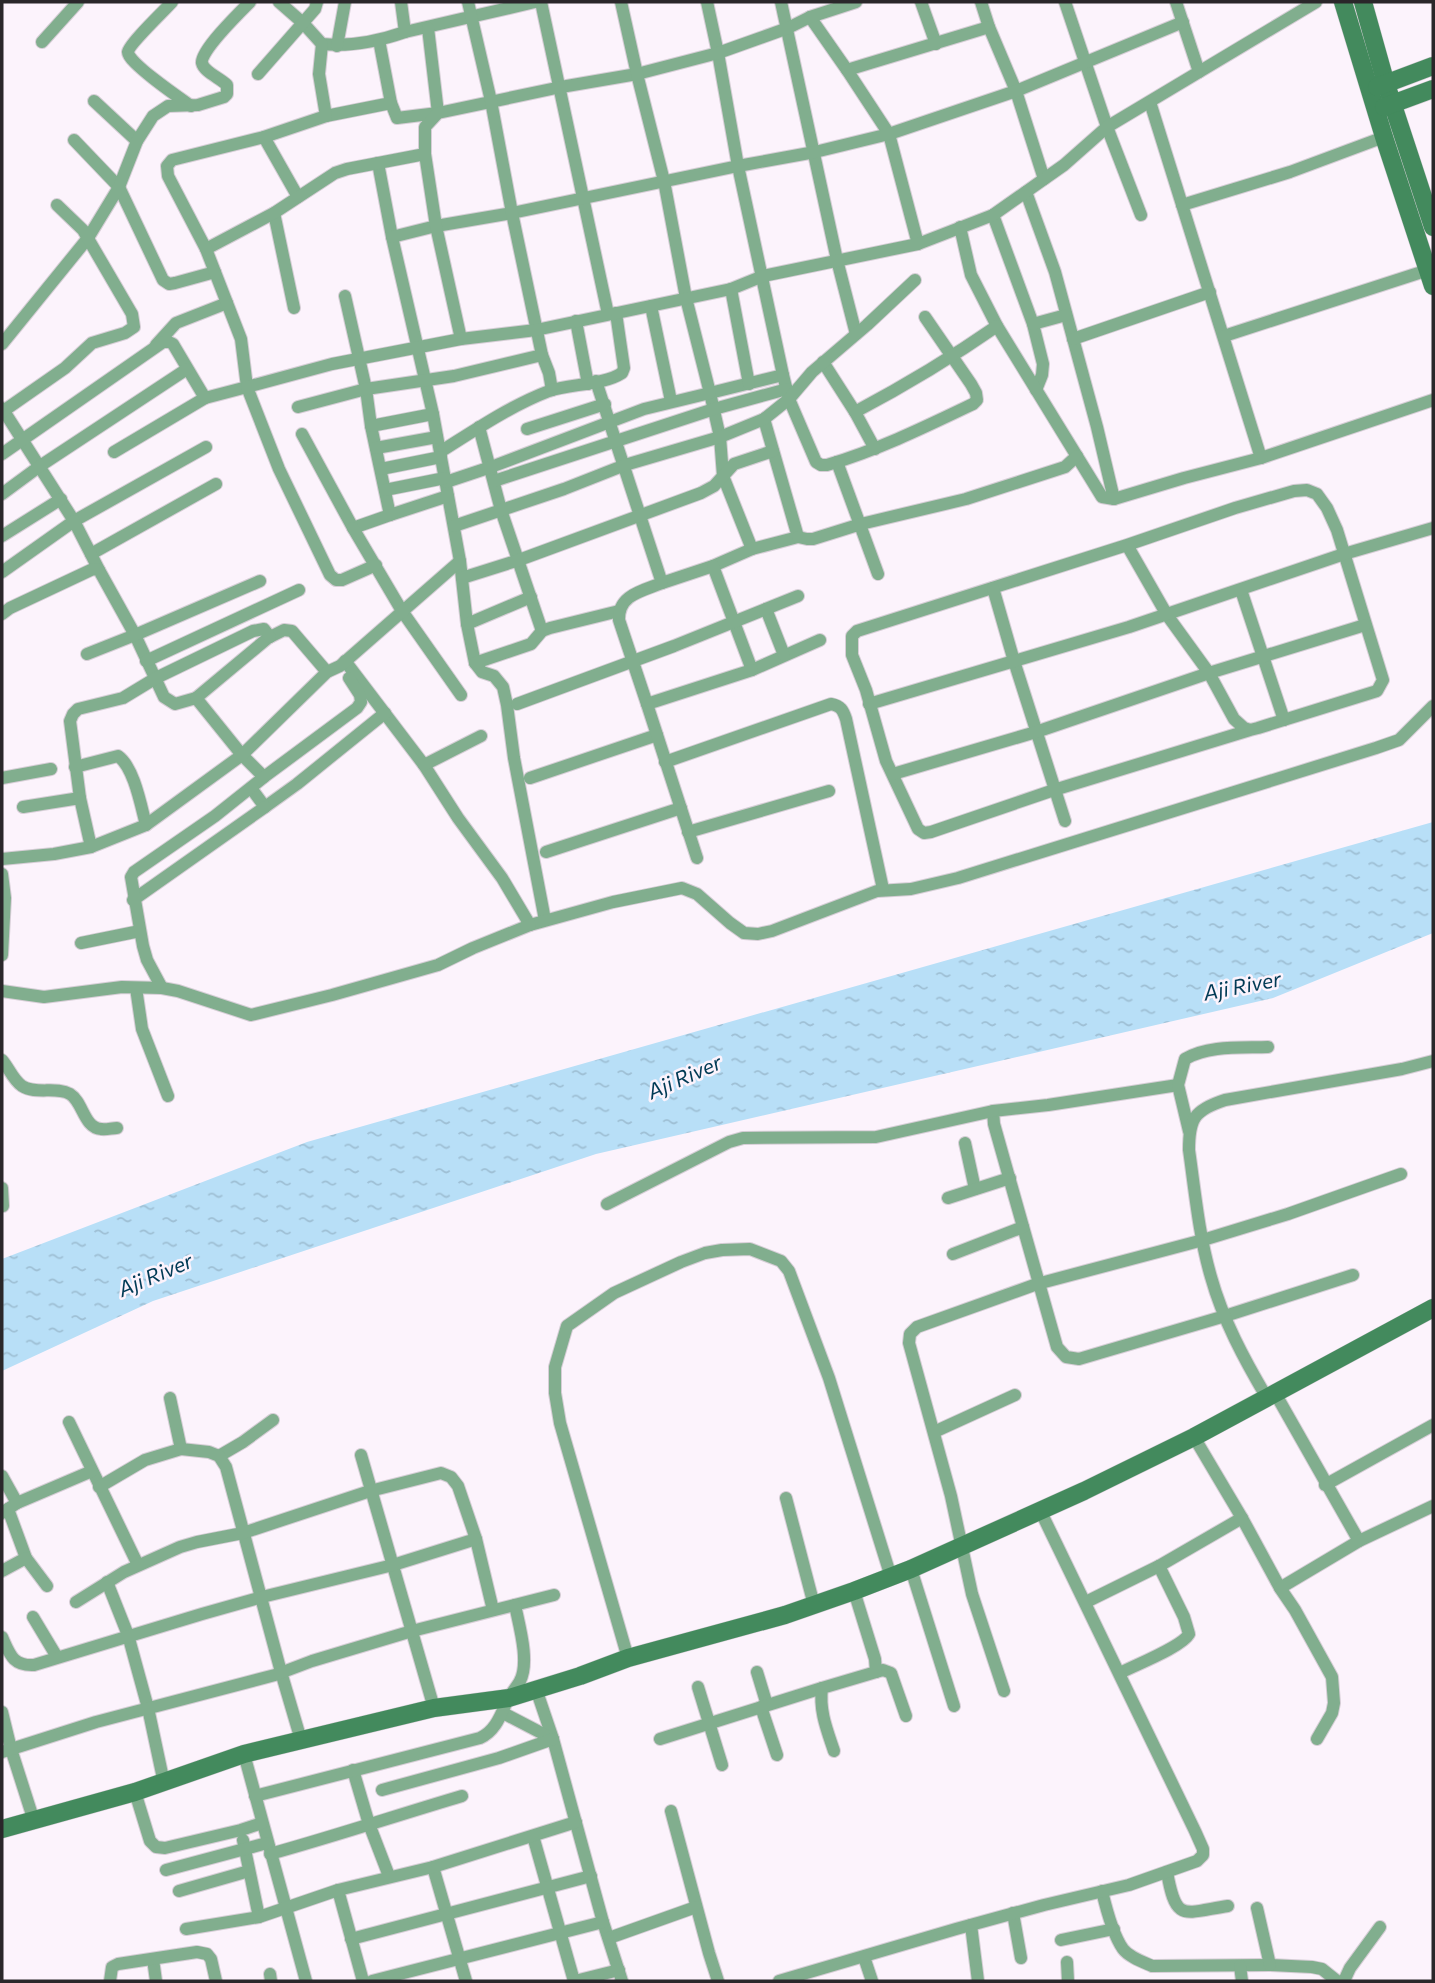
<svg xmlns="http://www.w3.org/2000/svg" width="1435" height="1983" font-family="Commissioner,sans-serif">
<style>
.water{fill:url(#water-ripples)}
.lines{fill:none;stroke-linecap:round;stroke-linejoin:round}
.street-casing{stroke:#d6ced6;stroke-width:14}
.secondary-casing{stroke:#d6ced6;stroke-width:19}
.street{stroke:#81ae8e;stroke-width:12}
.secondary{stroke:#438a5d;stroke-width:18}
.labels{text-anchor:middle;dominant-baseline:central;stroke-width:5;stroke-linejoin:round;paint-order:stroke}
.water-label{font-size:21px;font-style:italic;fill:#013a55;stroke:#fcf3fc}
</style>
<defs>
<pattern id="water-ripples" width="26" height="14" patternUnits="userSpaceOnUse" patternTransform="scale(1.75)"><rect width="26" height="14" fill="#b8dff7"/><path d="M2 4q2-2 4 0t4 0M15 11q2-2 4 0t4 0" fill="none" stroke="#9ebfd4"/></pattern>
</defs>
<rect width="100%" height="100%" fill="#fcf3fc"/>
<!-- water -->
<polygon class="water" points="1433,822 1433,933 1273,998 596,1154 153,1301 2,1371 2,1259 307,1142"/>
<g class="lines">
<!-- street casing -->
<g class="street-casing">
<g id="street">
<path d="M172 2C165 10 129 44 128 52 127 62 181 99 191 106"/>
<path d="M279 2 303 23 322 44C350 47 379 41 405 32L535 2"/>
<polyline points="401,2 405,32"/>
<polyline points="541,2 608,314"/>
<polyline points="707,2 718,53 738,166 783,375 710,393 720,437 723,476 752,549"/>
<polyline points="781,2 837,260 856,334"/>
<polyline points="921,2 936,44"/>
<polyline points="981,2 989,27 1016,91 1044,179"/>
<polyline points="1065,2 1107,127 1141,215"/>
<polyline points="1176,2 1199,72"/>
<polyline points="810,17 847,70 989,27"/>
<polyline points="379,40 391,103 397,118 438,113 428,28"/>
<polyline points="42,42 78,2"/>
<polyline points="337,46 345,2"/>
<polyline points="847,70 889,134 918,244"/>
<polyline points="258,74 315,9 317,2"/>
<polyline points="94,101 137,141"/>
<polyline points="1150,102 1261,458"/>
<polyline points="326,116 391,103"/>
<polyline points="264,137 298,197"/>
<polyline points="74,140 119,187 163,280 169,284 175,283 215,272"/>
<polyline points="378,163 392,237 433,414 460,561 467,624 475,663 482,672 494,676 503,687 507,705 514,758 545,920"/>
<polyline points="1026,192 1055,272 1097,427 1114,499"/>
<polyline points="1182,205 1290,172 1384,137"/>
<polyline points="274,213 294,308"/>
<polyline points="993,215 1033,324 1043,364 1042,375 1036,390"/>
<polyline points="960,227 971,275 997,326 1102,497 1114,499 1184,478 1261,458 1433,400"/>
<polyline points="392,237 436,226 512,213 738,166 815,152 889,134 1016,91 1183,22"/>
<polyline points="206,249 274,213 335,173 347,169 425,154"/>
<polyline points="731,289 749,384"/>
<polyline points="345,296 366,389 371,426 390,515 448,496"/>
<polyline points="651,306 671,401"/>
<polyline points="576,321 588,384"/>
<polyline points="1033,324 1066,315"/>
<polyline points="1224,336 1428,270"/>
<polyline points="461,339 436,226 425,154 425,127 438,113 561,87 637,74 718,53 788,28 810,17 856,2"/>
<polyline points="1073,339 1210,292"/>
<path d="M2 344 88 238 119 187 137 141 153 116 168 106 198 105 224 97 227 94V85C220 78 204 72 202 63 199 52 241 11 250 2"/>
<polyline points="156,345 176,323 227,303"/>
<polyline points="542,355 549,373 552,390"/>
<polyline points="823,362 855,412"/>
<path d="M783 375 789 399 816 462 821 465H827C878 450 925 427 973 404L977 400 976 393 971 384 925 317"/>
<polyline points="596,381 662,583 713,566 752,549 798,537 764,419"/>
<polyline points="298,407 366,389 454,376 542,355 512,213 491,101 468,2"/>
<polyline points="2,408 74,521 206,447"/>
<polyline points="2,412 65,368 92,343 125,333 134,327 132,314 83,230 57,205"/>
<polyline points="371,426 433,414"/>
<polyline points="479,427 501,510 542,631"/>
<polyline points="527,429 605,404"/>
<polyline points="302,434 353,528 390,515"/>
<polyline points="376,448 437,437"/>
<path d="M875 449 855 412C904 386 951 358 997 326"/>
<polyline points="114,452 205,398 247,387 241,339 206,249 168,176 167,166 172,160 264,137 326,116 319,74 322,44"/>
<path d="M440 452C475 430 510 406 549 391 570 384 604 385 622 373L624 368 616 313"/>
<polyline points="2,454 163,342 169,342 173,344 205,398"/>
<polyline points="837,462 878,574"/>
<polyline points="381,469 441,457"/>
<polyline points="494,481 714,409 787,389"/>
<polyline points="446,482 491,467 644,409 710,393 686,298 664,181 637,74 621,2"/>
<polyline points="385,490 445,478"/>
<polyline points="2,494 40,466 187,369"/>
<polyline points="454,526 564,489 625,465 720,437 764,419 789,399 812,372 867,325 915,280"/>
<polyline points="353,528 402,611 461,695"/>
<polyline points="2,536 61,499"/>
<polyline points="798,537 807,539 813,539 861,524 966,499 1065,467 1077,456"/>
<polyline points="1127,545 1167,615 1209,673 1234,719 1244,728 1250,730 1258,728 1377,691 1383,680 1337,530 1327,508 1317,494 1307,490 1294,491 1235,508 1127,545 857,631 852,636 852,655 866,690 886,761 918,829 924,833 931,832 1054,790 1250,730"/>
<polyline points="91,554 216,484"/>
<polyline points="376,565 342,580 336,580 330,575 279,469 247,387 332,364 461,339 536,330 731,289 763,276 918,244 993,215 1064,165 1107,127 1316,2"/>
<polyline points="713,566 752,670 820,640"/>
<polyline points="2,572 74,521 99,570"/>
<polyline points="462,578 519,560 701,493 714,486 734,464 773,451"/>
<polyline points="993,588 1014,661 1065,821"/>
<polyline points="1241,590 1284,720"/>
<polyline points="766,609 784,655"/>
<polyline points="2,614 10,608 93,569 99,570 135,635 164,697 175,704 196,698 242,755 264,777"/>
<polyline points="467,624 531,597"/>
<polyline points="87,654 135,635 260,581"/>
<polyline points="146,661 299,590"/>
<polyline points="345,661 424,765 458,818 502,878 530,925 613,902 682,888 697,894 730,923 744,933 758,934 772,931 877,891 911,889 958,878 1376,748 1399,740 1433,706"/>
<polyline points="475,663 531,644 542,631 550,628 619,611"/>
<polyline points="196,698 268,638 284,630 292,631 327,672"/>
<polyline points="517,704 674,646 798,596"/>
<path d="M647 704 619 620C618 595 642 591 662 583"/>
<polyline points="869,704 1129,627 1344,554 1433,528"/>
<path d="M665 762 831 704C841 706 843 710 846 719L883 889"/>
<polyline points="424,765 481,736"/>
<path d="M75 767 118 756C134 767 141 806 146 825"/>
<polyline points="893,774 1036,732 1209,673 1365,625"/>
<polyline points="2,778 51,769"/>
<polyline points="530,778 657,735"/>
<polyline points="251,788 265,807 297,784 385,713"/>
<polyline points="80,798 70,721 73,714 78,709 123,698 156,678 253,631 264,629 270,637"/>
<polyline points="23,807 80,798 91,847"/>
<polyline points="688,832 829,791"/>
<polyline points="546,852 681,808"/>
<polyline points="697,858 647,704 752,670"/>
<polyline points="2,859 54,854 91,847 146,825 242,755 327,672 340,666 460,561"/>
<polyline points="2,874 5,898 2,955"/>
<polyline points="133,900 265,807"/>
<polyline points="81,943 140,931"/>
<polyline points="136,988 142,1029 168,1096"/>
<polyline points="162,988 147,960 143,946 131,877 134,872 215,816 264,777 357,708 361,702 360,695 349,678"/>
<polyline points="2,991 44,997 122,987 162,988 178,991 251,1015 332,995 438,965 473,948 530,925"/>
<path d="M2 1060C9 1068 13 1080 22 1086 36 1095 56 1086 70 1094 83 1102 84 1128 101 1129 106 1130 112 1128 117 1128"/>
<polyline points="1178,1085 1048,1105 993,1111 994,1124 1057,1347 1066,1357 1079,1359 1225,1316 1353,1275"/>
<path d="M1189 1131 1178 1085 1185 1059C1208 1045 1242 1048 1268 1047"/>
<polyline points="965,1143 975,1189"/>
<polyline points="2,1188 3,1206"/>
<polyline points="948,1198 1010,1178"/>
<polyline points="607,1204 729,1142 743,1138 876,1137 993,1111"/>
<polyline points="953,1254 1023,1227"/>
<polyline points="1275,1393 1359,1541"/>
<polyline points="170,1398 181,1449"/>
<path d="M1267 1398C1244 1359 1223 1320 1211 1277 1199 1236 1195 1192 1189 1150 1189 1119 1194 1110 1225 1100L1402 1069 1433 1061"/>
<polyline points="69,1422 138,1565"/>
<polyline points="934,1432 1015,1395"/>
<polyline points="1194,1437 1242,1518 1280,1588 1295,1610 1332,1677 1334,1703 1332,1713 1317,1739"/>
<polyline points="361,1455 434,1708"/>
<polyline points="219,1456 243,1442 273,1420"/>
<polyline points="2,1476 17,1503"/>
<polyline points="1325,1485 1433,1425"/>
<polyline points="99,1487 145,1460 181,1449 209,1452 219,1456 226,1467 281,1672 301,1740"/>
<polyline points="786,1498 814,1605"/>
<polyline points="8,1509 26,1558 47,1586"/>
<polyline points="2,1513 17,1503 92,1471"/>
<polyline points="911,1569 954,1706"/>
<polyline points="2,1571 26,1558"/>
<polyline points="107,1582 128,1635 148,1708 164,1783"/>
<polyline points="1280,1588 1359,1541 1433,1506"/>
<polyline points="76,1602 124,1572 180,1547 197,1542 243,1533 370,1491 441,1473 451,1477 458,1486 476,1539 493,1610"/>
<polyline points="1086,1602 1159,1566 1242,1518"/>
<polyline points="33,1617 57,1657"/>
<path d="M2 1637C10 1655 13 1666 34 1665L202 1614 262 1597 393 1565 476 1539"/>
<polyline points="628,1658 560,1423 555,1393 555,1367 567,1326 614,1293 681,1262 705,1253 722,1250 750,1249 781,1261 789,1271 829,1378 891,1577"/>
<polyline points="757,1672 767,1705"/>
<polyline points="876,1672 883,1670 891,1673 906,1716"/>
<path d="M1120 1673C1135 1665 1182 1647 1189 1634L1184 1617 1159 1566"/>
<polyline points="698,1687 722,1765"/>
<polyline points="536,1689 553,1739 603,1922 622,1981"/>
<polyline points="1004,1691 972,1594 951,1496 909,1343 910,1334 917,1327 1037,1284 1203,1240 1288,1214 1401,1174"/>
<polyline points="761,1707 777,1755"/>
<polyline points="2,1712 11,1749 34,1821"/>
<polyline points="503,1713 553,1739"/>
<polyline points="660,1739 822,1688"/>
<path d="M834 1751C827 1730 819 1711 822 1688L876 1672 875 1659 854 1591"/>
<polyline points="2,1752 96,1722 275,1675 312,1661 412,1631 554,1595"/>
<polyline points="244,1754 306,1981"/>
<polyline points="353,1770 369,1824 389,1876"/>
<polyline points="382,1790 499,1758 553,1739"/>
<polyline points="135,1792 150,1841 156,1847 165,1848 241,1830 262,1823"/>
<path d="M255 1796 480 1738C496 1731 501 1714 508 1699 511 1693 517 1687 520 1681 530 1662 519 1625 515 1605"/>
<polyline points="671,1811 709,1953 718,1981"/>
<polyline points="533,1836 574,1981"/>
<polyline points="243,1840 259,1917"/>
<path d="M270 1854C335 1836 398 1815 462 1796"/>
<polyline points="433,1867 466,1981"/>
<polyline points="166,1870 267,1843"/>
<path d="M1167 1872C1176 1923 1183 1913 1228 1906"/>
<polyline points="338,1890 363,1981"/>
<polyline points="179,1891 249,1871"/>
<path d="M1102 1891C1106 1908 1113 1935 1123 1949 1129 1957 1143 1962 1152 1966L1270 1965 1312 1967 1322 1969 1337 1981"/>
<polyline points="1257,1908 1270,1965"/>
<polyline points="1013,1913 1021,1958"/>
<polyline points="971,1925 978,1981"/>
<polyline points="186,1929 259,1917 338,1890 433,1867 576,1822"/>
<polyline points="609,1938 696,1907"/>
<polyline points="351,1939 591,1876"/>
<polyline points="1061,1940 1114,1929"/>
<polyline points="864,1957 872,1981"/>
<polyline points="153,1959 156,1981"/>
<polyline points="1067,1962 1068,1981"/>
<polyline points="1240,1966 1242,1981"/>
<polyline points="270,1974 271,1981"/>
<polyline points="110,1981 112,1967 118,1964 197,1952 207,1954 211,1959 216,1981"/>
<polyline points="372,1981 603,1922"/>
<polyline points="575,1981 619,1970"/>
<polyline points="779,1981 956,1929 1044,1905 1129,1885 1197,1861 1203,1855 1203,1849 1195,1831 1040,1510"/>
<polyline points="1344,1981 1350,1968 1380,1927"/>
</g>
</g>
<!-- secondary casing -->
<g class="secondary-casing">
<g id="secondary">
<polyline points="1343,2 1384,137 1433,286"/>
<polyline points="1363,2 1386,84 1433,227"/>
<polyline points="1377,87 1433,66"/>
<polyline points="1384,107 1433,89"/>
<polyline points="2,1829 135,1792 244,1754 434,1708 509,1698 580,1676 628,1658 785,1615 854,1591 911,1569 1084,1491 1194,1437 1433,1308"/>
</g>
</g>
<!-- street -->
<use href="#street" class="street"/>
<!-- secondary -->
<use href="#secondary" class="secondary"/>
</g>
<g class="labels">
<!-- water labels -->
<g class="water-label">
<text transform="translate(1242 985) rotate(-11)">Aji River</text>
<text transform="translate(684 1076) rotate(-24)">Aji River</text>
<text transform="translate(155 1274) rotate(-23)">Aji River</text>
</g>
</g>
<!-- border -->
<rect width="1435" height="1983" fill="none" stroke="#2a272a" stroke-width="7"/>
</svg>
